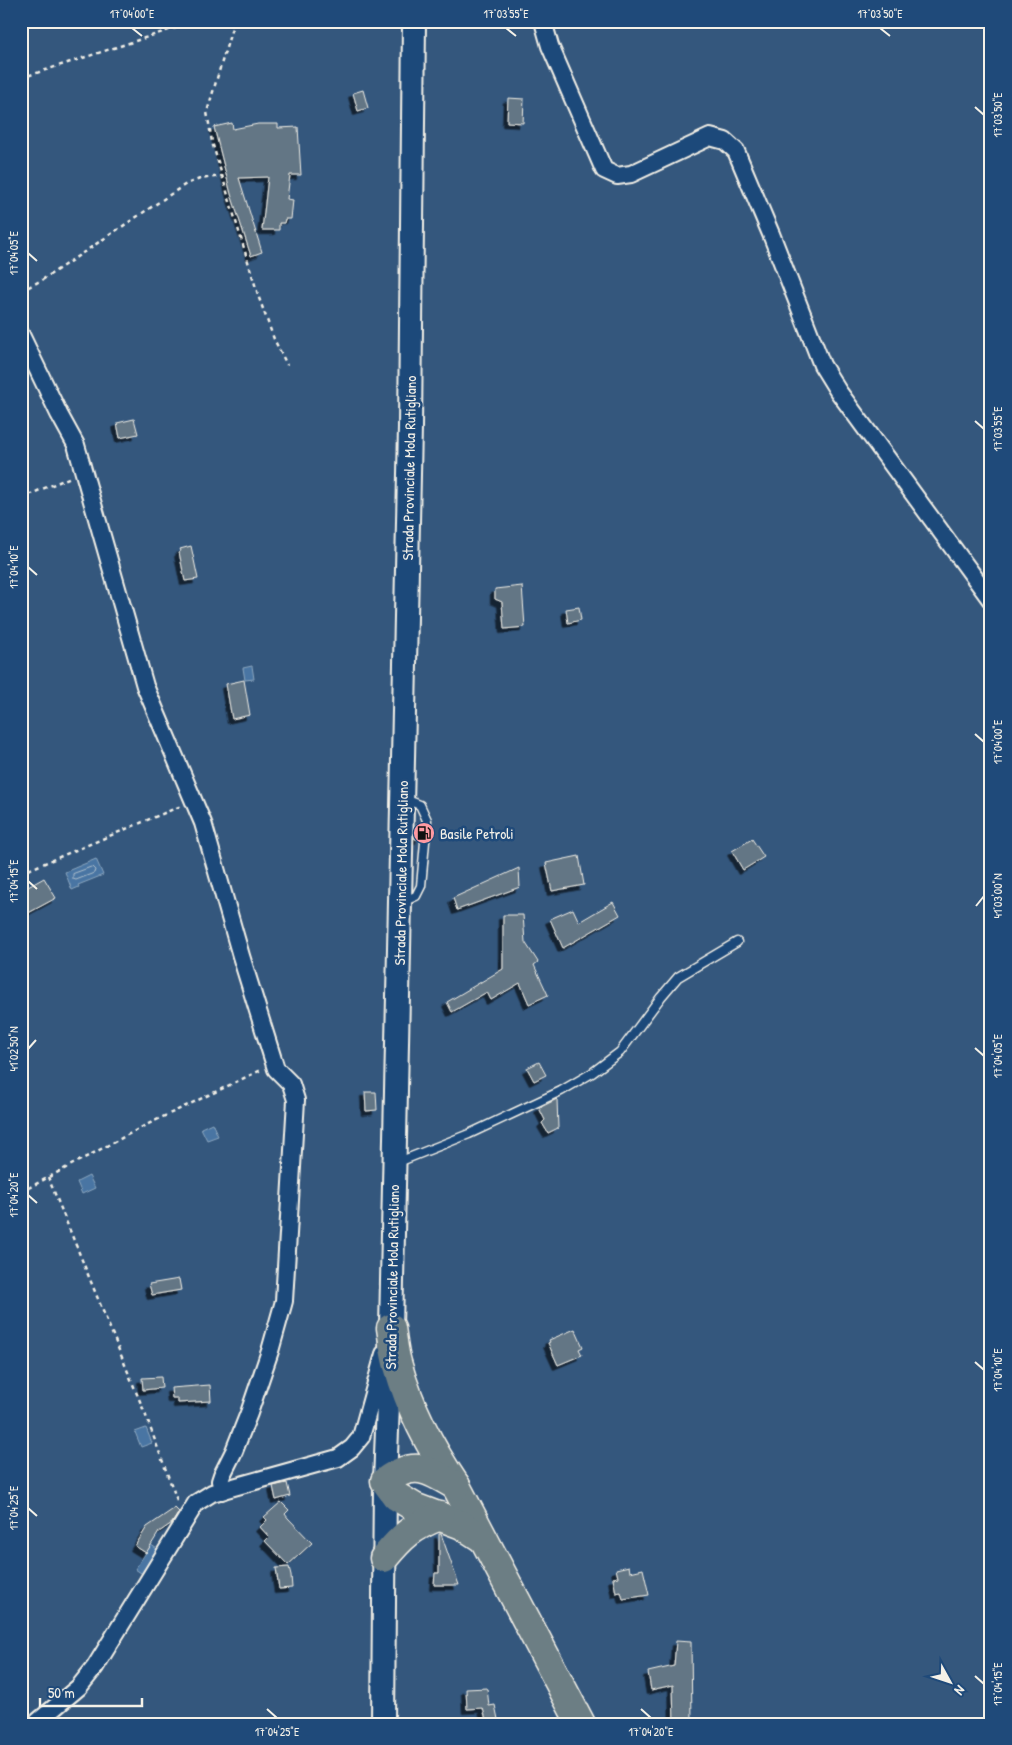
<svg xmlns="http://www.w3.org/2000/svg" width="1012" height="1745" font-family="'Patrick Hand',sans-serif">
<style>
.water{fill:#4875a3;stroke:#8da7bf}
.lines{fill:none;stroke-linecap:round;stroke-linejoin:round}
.shore{stroke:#afbfcc;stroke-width:1}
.building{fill:#647685;stroke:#f4f1e8;filter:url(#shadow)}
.lane-casing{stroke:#f4f1e8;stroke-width:11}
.street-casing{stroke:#f4f1e8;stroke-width:20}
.secondary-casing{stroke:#f4f1e8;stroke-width:26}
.highway-casing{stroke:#f4f1e8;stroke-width:31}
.path{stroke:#f4f1e8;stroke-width:2.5;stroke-dasharray:4 4;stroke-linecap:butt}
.lane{stroke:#1f4a7a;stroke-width:8}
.street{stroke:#1f4a7a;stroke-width:16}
.secondary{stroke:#1f4a7a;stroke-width:22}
.highway{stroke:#6c7e84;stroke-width:28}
.ticks{fill:none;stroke:#f4f1e8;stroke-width:2}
.labels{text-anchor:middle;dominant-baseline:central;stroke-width:5;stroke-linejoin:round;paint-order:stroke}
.street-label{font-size:15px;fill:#f4f1e8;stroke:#1f4a7a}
.poi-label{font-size:15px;fill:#f4f1e8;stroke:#1f4a7a;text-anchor:start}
.neatline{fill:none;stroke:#f4f1e8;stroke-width:2}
.ticks-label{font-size:12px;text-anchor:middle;fill:#f4f1e8}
</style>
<defs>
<filter id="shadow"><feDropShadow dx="-4.5" dy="4.5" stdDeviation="0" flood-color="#0009"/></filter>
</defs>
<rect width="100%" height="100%" fill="#34577d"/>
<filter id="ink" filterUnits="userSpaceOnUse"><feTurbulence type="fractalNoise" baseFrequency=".02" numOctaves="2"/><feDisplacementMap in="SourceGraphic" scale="10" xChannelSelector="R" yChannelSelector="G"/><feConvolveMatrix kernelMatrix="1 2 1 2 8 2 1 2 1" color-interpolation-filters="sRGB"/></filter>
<g filter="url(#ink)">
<!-- water -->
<g class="water">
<polygon points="252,666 254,679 245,680 243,668"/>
<polygon points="96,859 103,875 78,885 79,887 72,890 65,872"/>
<polygon points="212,1123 218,1136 207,1140 201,1128"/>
<polygon points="89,1176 95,1188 82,1194 77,1182"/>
<polygon points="146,1428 152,1443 141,1447 135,1432"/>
<polygon points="151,1545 159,1550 144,1575 135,1569"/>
</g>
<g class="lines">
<!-- shore -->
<polygon class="shore" points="92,867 95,870 94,873 76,880 73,879 73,874"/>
</g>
<!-- building -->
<g class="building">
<polygon points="363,90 368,108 358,111 353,93"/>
<polygon points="508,98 524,99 523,123 507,122"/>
<polygon points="232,123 233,129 258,124 278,124 278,128 298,127 301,175 290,175 287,199 293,200 291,219 285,219 284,223 279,223 279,230 262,230 268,177 239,178 262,252 251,256 231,194 214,127"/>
<polygon points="134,419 138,434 120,438 117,423"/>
<polygon points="191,546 198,579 185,581 179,552 181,551 180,549"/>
<polygon points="522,586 525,627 504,629 502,602 495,599 495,589"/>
<polygon points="579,607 581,620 568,623 566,609"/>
<polygon points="244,680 250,715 232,719 226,684"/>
<polygon points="416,825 421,826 420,839 415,839"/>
<polygon points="752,839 764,857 743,870 732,851"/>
<polygon points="579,856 584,885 552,891 546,863"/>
<polygon points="519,868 520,887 457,910 453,898"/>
<polygon points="44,878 56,898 21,917 21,891"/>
<polygon points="613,902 620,915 563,948 550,919 573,909 579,922"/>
<polygon points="503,915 523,915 525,942 538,962 534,965 548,995 529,1004 520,983 491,1000 487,992 452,1012 447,1002 503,969"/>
<polygon points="539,1062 546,1075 534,1081 527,1068"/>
<polygon points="365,1092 376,1092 377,1110 366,1111"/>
<polygon points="557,1099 558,1128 548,1133 542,1123 545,1120 539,1108"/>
<polygon points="179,1279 181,1290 152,1295 149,1284"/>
<polygon points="575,1329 583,1347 579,1349 582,1355 558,1365 548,1343 550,1342 549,1340"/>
<polygon points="161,1377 162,1388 143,1390 142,1378"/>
<polygon points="210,1385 211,1401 178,1403 178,1398 172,1398 171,1388"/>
<polygon points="287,1483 290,1496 276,1500 273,1486"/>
<polygon points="281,1502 289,1510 285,1514 288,1518 312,1543 288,1565 265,1541 269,1537 260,1527 267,1520 264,1517"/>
<polygon points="175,1508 179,1512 172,1523 159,1532 146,1553 135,1546 147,1527"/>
<polygon points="439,1534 441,1534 459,1585 434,1585 435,1573 439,1573"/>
<polygon points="629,1566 630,1572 643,1569 649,1595 623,1599 621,1592 616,1593 613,1578 618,1577 616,1569"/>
<polygon points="289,1567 291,1575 292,1588 279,1589 276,1568"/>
<polygon points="676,1641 691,1642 692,1724 674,1724 673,1685 651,1690 648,1672 674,1666"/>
<polygon points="487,1688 489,1706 495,1705 499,1724 487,1724 483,1708 467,1709 466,1689"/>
</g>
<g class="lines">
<!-- lane casing -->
<g class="lane-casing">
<g id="lane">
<polyline points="402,902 416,896 421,886 427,820 420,805 405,799"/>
<polyline points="396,1163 469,1134 561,1091 592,1073 620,1052 661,997 678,977 737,942"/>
</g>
</g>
<!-- street casing -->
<g class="street-casing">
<g id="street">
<polyline points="543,21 550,46 604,170 617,176 631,174 710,137 725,141 736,151 771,234 822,365 838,391 991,600"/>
<polyline points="21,335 59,414 76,445 145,686 203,823 241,956 276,1069 291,1084 296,1100 284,1301 270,1351 249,1413 234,1451 222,1475 220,1481 222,1491"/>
<polyline points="35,1724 79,1687 95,1667 196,1503 212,1493 338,1458 352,1448 361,1437 384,1354"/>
</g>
</g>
<!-- secondary casing -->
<g class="secondary-casing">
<polyline id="secondary" points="383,1724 385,1481 391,1328 410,427 414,21"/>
</g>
<!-- highway casing -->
<g class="highway-casing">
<g id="highway">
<path d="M391 1328C393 1340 394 1354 398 1366 410 1409 431 1449 456 1486L581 1724"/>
<path d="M456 1486C428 1469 414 1460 385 1481L396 1496 414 1507 462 1525 482 1538"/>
<path d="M384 1558C402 1536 413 1526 440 1516"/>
</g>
</g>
<!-- path -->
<g class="path">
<polyline points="234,21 207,112 212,142 259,298 274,339 287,365"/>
<polyline points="21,78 197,21"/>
<polyline points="21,291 42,280 186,184 200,179 222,176"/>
<polyline points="21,498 71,477"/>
<polyline points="21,873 181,806"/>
<polyline points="48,1177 146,1416 178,1503"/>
<polyline points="21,1192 144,1126 261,1070"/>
</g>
<!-- lane -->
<use href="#lane" class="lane"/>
<!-- street -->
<use href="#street" class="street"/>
<!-- secondary -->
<use href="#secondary" class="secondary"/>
<!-- highway -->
<use href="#highway" class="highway"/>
</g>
</g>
<!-- ticks -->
<path class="ticks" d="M132 28 142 36M506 28 516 36M880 28 890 36M975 107 984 115M28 253 37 261M975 421 984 429M28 567 37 575M975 734 984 742M28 881 37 889M976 906 984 896M975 1048 984 1056M28 1049 36 1040M28 1195 37 1203M975 1362 984 1370M28 1508 37 1516M975 1676 984 1684M267 1709 277 1718M641 1709 651 1718"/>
<!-- icons -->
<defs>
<g id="fuel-disc" transform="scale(1.125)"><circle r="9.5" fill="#ff9aa2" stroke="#1f4a7a"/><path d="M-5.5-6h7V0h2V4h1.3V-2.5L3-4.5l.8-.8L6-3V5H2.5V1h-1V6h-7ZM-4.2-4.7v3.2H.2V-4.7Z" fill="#111"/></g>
</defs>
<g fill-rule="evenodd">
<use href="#fuel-disc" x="424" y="833"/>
</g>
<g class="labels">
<!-- street labels -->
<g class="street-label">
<text transform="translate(409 468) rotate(-89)">Strada Provinciale Mola Rutigliano</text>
<text transform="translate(401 873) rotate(-89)">Strada Provinciale Mola Rutigliano</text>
<text transform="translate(392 1277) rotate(-89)">Strada Provinciale Mola Rutigliano</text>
</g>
<!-- poi labels -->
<g class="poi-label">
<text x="440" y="833">Basile Petroli</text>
</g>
</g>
<!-- margin -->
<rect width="1012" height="1745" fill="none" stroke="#1f4a7a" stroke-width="55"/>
<!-- north arrow -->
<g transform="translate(950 1682) rotate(130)" stroke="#1f4a7a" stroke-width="4" paint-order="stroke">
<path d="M0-4L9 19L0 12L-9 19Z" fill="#f4f1e8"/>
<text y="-8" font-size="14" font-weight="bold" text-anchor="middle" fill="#f4f1e8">N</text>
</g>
<!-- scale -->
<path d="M40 1698v8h102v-8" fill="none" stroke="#f4f1e8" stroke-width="2.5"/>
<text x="48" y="1698" font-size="15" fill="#f4f1e8" stroke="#1f4a7a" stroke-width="4" paint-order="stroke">50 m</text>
<rect x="28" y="28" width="956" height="1690" class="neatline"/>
<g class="ticks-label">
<text x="132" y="18">17°04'00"E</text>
<text x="506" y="18">17°03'55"E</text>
<text x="880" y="18">17°03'50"E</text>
<text transform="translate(998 115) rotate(-90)" y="4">17°03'50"E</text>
<text transform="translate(14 253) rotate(-90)" y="4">17°04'05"E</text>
<text transform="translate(998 429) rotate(-90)" y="4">17°03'55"E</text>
<text transform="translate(14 567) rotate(-90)" y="4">17°04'10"E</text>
<text transform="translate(998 742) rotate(-90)" y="4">17°04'00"E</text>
<text transform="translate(14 881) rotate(-90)" y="4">17°04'15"E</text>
<text transform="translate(998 896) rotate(-90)" y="4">41°03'00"N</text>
<text transform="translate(14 1049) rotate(-90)" y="4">41°02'50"N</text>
<text transform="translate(998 1056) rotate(-90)" y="4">17°04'05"E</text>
<text transform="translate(14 1195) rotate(-90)" y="4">17°04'20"E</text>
<text transform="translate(998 1370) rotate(-90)" y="4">17°04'10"E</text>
<text transform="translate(14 1508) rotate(-90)" y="4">17°04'25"E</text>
<text transform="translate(998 1684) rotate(-90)" y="4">17°04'15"E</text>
<text x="277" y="1736">17°04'25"E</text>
<text x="651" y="1736">17°04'20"E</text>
</g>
</svg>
